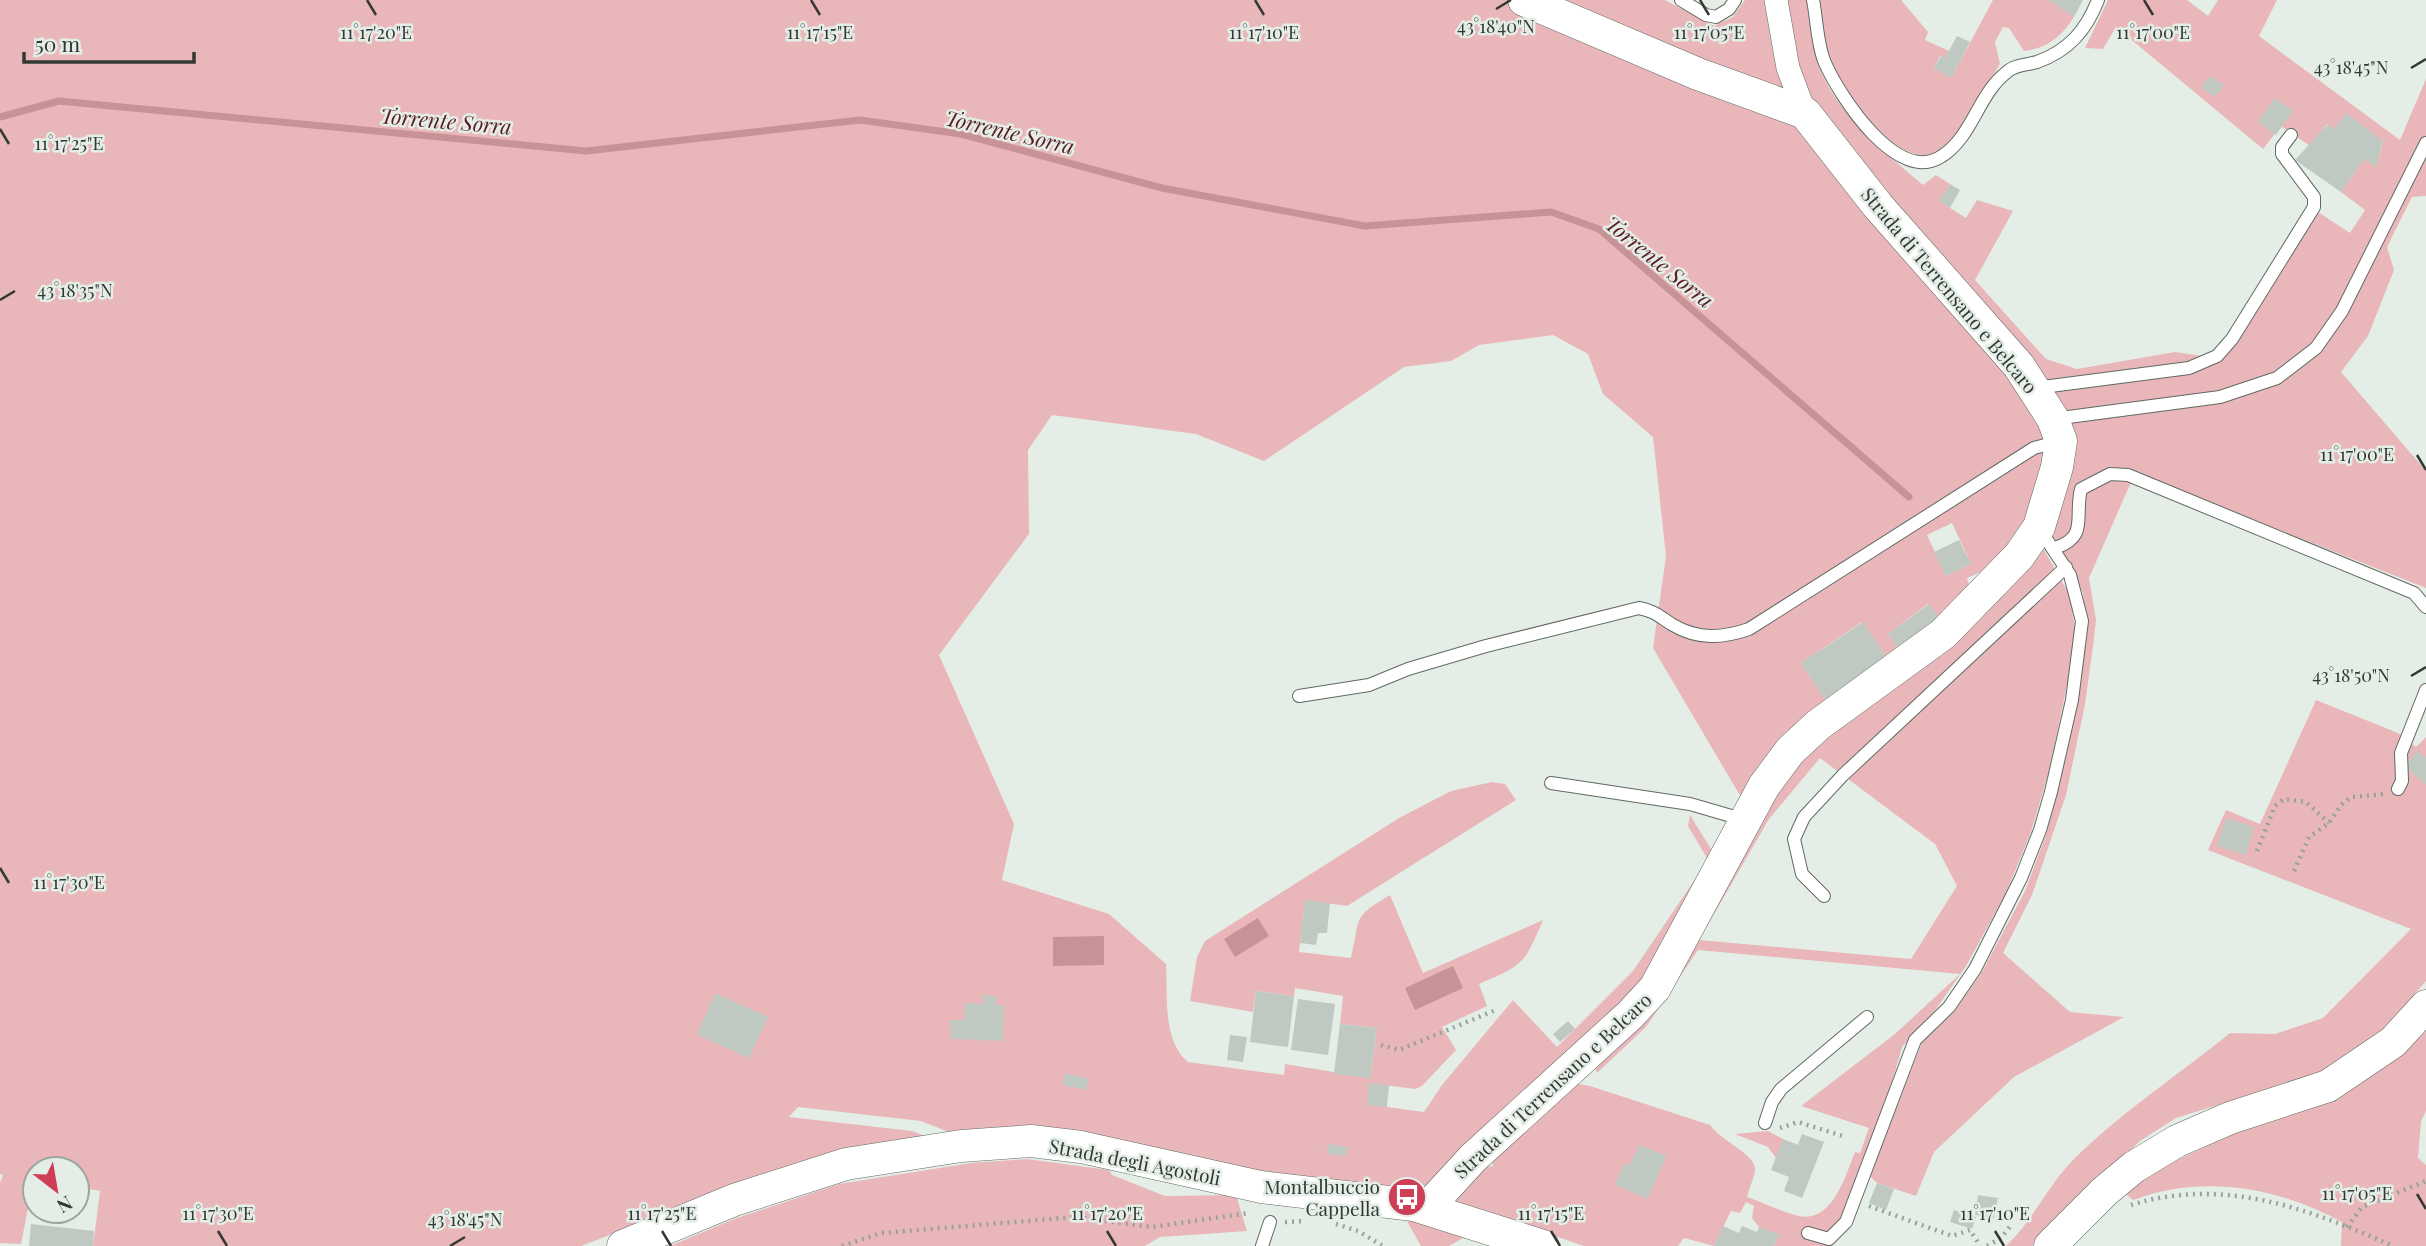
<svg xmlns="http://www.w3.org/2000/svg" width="2426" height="1246" font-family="'Playfair Display',serif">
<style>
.green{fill:#e9b7b9;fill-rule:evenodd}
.water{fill:#c79396}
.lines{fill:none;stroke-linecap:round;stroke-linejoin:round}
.stream{stroke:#c79396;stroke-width:7}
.building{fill:#bfc9c2}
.lane-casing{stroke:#606963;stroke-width:14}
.street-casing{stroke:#606963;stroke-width:24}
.secondary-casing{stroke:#606963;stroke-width:33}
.path{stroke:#99a19b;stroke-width:4.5;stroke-dasharray:2 5;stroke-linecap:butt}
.lane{stroke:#fff;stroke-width:12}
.street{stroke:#fff;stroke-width:23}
.secondary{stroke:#fff;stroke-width:32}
.ticks{fill:none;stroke:#343835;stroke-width:2.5}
.labels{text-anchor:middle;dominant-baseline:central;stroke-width:5;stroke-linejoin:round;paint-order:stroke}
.street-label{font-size:19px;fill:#343835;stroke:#e4eee7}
.poi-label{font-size:19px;fill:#343835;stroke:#e4eee7;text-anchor:end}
.water-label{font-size:21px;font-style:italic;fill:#591a23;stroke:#e4eee7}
.ticks-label{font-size:18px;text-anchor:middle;fill:#343835;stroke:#e4eee7;stroke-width:5;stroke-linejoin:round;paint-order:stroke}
</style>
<rect width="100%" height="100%" fill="#e4eee7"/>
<!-- green -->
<g class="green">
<path d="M0 0H1665L1714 26 1733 17 1745 0H1807C1810 20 1812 44 1818 64 1837 116 1883 150 1923 185L1936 175 1950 184 1939 201 1966 218 1977 200 2013 211 1975 280 2046 359 2077 369 2175 352 2223 359 2237 343 2318 212 2350 233 2365 210 2341 192 2364 159 2376 166 2383 142 2346 114 2334 129 2327 124 2310 146 2281 126 2263 149 2116 27 2103 49 2085 48 2108 0H2187L2208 16 2218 0H2277L2259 36 2400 140 2426 79V196L2412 197 2387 247 2394 270 2368 336 2341 372 2426 471V588L2135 473 2089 578 2096 620 2093 646 2085 704 2066 795 2032 895 2003 953 2070 1012 2124 1017 2014 1077 1934 1152 1916 1196 1877 1183 1870 1176 1923 1040 1954 1012 1982 972 2025 891 2045 838 2057 793 2077 702 2086 621 2083 594 2075 573 2049 531 2028 524 1993 567 1967 578 1971 593 1940 620 1928 604 1888 634 1900 650 1887 658 1862 622 1801 663 1827 703 1745 804 1653 648 1666 556 1653 437 1603 394 1588 354 1553 335 1479 345 1451 361 1404 367 1264 461 1196 434 1052 415 1028 450 1029 534 939 655 1014 824 1002 880 1109 914 1166 964C1168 995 1162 1041 1188 1062L1284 1075 1285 1064 1370 1078 1377 1028 1340 1024 1343 996 1295 988 1294 996 1256 991 1253 1012 1190 1001 1197 957 1205 941 1399 818 1451 791 1492 782 1505 784 1516 800 1347 906 1305 900 1299 952 1351 958C1361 917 1351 918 1390 895L1423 973 1543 920C1524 965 1523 965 1479 984L1487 1006 1442 1027 1456 1050 1422 1086 1415 1089 1369 1083 1387 1107 1424 1112 1442 1085 1513 1000 1557 1047 1633 971 1708 860 1688 826 1690 815 1714 854 1650 986 1426 1194 954 1134 921 1121 798 1107 789 1117 912 1131 930 1138 727 1190 581 1246H93L100 1191 77 1187V1169H35V1208H28L21 1244 0 1243V1183L3 1175 0 1174ZM1952 523 1971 564 1946 576 1927 535Z"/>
<path d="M1820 0H1901L1928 32 1925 40 1949 51 1945 58 1940 56 1934 68 1951 78 1993 0H2049L2074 17C2061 37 2048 48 2024 51L2009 28 2003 27 1995 42 2000 64C1982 93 1967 133 1938 151 1900 174 1844 92 1831 63 1823 45 1823 20 1820 0Z"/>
<path d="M2042 546 2070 596 2074 622V652L2049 771 2031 832 2006 893 1966 966 1936 1009 1902 1047 1884 1109 1830 1246H1774L1779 1235 1759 1227 1752 1218 1754 1206 1746 1202 1740 1213 1731 1211 1714 1246 1684 1238 1678 1246H1584L1457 1202 1455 1198 1477 1169 1493 1166 1492 1152 1568 1082 1590 1086 1710 1125C1722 1142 1756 1154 1755 1170 1754 1179 1749 1188 1747 1197 1764 1203 1782 1212 1799 1216 1833 1223 1846 1174 1855 1152L1860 1153 1869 1128 1801 1106 1895 1034 1960 974 1698 950 1646 1027 1597 1073 1593 1061 1800 753ZM1820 758 1935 844 1957 886 1911 959 1699 940 1769 819Z"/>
<path d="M2316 700 2398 733 2416 747 2426 737V981L2385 1029 2321 1073 2176 1118 2140 1141 2032 1246H2006C2032 1222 2047 1187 2072 1161 2120 1113 2177 1076 2230 1033L2275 1034 2323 1018 2411 929 2208 850 2226 810 2260 824Z"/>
<path d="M2426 1025V1111L2421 1121 2418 1158 2426 1165V1246H2341L2342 1222C2278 1187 2203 1174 2133 1200L2127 1195 2131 1187 2177 1160 2236 1133 2322 1103Z"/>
<polygon points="1768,1131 1783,1139 1776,1158 1768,1147 1735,1134"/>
<polygon points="1027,1159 1109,1170 1112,1175 1165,1196 1236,1195 1247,1231 1160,1237 1145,1246 670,1246 734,1219 839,1184 971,1163"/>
<polygon points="1281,1201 1413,1212 1472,1233 1449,1246 1421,1246 1404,1216 1279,1205"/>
</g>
<!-- water -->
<g class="water">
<polygon points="1258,918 1269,936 1235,957 1224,939"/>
<polygon points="1104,936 1104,965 1053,966 1053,937"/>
<polygon points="1453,966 1463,988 1415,1010 1405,988"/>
</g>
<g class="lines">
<!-- stream -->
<polyline class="stream" points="0,117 59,101 586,151 860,120 961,134 1162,188 1365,226 1551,212 1599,229 1909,497"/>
</g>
<!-- building -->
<g class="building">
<polygon points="2049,0 2083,0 2074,17"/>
<polygon points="1957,36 1970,42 1951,78 1934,68 1941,56 1945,58"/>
<polygon points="2210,76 2224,85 2215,97 2201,88"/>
<polygon points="2275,98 2293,111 2276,135 2258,122"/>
<polygon points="2346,113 2383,141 2376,167 2364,159 2341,192 2295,160 2328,124 2334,129"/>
<polygon points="1950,184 1960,190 1950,208 1939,201"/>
<polygon points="1959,540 1971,564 1946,576 1934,552"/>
<polygon points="1929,604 1940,620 1900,650 1888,634"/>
<polygon points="1863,622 1889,661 1827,703 1801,663"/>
<polygon points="2417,751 2426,758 2426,785 2405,767"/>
<polygon points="2226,818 2254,827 2246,855 2217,846"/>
<polygon points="1305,900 1330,903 1327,933 1318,933 1316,945 1300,943"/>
<polygon points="1256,991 1294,996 1288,1047 1250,1042"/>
<polygon points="715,993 768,1017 749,1058 697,1035"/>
<polygon points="983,995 997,996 996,1005 1004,1005 1003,1041 951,1039 950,1020 964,1020 965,1003 983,1004"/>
<polygon points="1298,999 1335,1004 1328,1055 1291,1050"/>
<polygon points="1568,1021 1575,1029 1560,1042 1553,1034"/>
<polygon points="1340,1024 1377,1028 1370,1078 1334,1074"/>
<polygon points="1230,1035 1247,1037 1243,1062 1227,1060"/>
<polygon points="1065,1073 1089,1079 1086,1090 1062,1085"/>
<polygon points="1369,1083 1389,1085 1387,1107 1367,1105"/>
<polygon points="1802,1134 1824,1142 1802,1198 1784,1191 1789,1177 1771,1170 1783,1139 1798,1145"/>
<polygon points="1328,1144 1348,1147 1346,1156 1327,1154"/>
<polygon points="1639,1145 1666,1156 1648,1199 1615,1185 1624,1163 1630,1165"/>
<polygon points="1877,1183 1894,1189 1886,1210 1869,1203"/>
<polygon points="1978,1195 1998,1198 1994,1218 1975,1215"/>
<polygon points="1954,1210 1976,1217 1972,1229 1950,1222"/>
<polygon points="31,1224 94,1231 93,1246 29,1246"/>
<polygon points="1723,1226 1739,1233 1742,1226 1757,1232 1759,1227 1779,1235 1774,1246 1714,1246"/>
</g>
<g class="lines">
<!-- lane casing -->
<g class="lane-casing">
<g id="lane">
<polyline points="1681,0 1706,15 1716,17 1729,9 1735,0"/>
<path d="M1813 0C1817 20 1817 45 1825 63 1840 97 1898 186 1942 156 1973 136 1978 94 2007 72 2014 65 2027 65 2037 62 2068 51 2086 31 2098 0"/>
<polyline points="2035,388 2189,368 2217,356 2232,339 2314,207 2314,197 2282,154 2282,147 2291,135"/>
<polyline points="2053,419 2220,397 2277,378 2316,348 2342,311 2426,143"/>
<path d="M2055 548C2089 537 2074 517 2081 489L2110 474 2128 475 2414 593 2426 607"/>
<path d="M1299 696 1369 685 1408 669 1486 646 1639 608C1655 611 1660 617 1673 625 1698 640 1723 638 1749 629L2034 448 2060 441"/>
<polyline points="1551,783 1690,804 1745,820"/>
<polyline points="2398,789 2402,781 2401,753 2426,690"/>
<polyline points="1824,896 1802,874 1794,839 1804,817 1843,775 2066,567"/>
<polyline points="1765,1123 1772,1102 1781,1089 1867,1017"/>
<polyline points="1808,1233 1829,1239 1846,1222 1915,1040 1949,1007 1975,969 2021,878 2040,830 2051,792 2072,700 2082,621 2070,575 2039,528"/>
<polyline points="1262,1246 1270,1222"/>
</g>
</g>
<!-- street casing -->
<g class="street-casing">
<polyline id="street" points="1776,0 1788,68 1805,113"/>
</g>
<!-- secondary casing -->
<g class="secondary-casing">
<g id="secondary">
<polyline points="1427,1208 1473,1158 1630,1015 1655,988 1764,786 1790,751 1818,725 1943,634 2019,556 2039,527 2057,467 2061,441 2053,419 2019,366 1878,206 1805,113 1698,74 1524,0"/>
<polyline points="623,1246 734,1200 846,1164 961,1146 1031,1141 1081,1147 1261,1187 1414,1205 1543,1246"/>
<polyline points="2050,1246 2105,1191 2134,1167 2177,1141 2230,1118 2328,1086 2393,1042 2426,1006"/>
</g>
</g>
<!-- path -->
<g class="path">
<polyline points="2257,851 2275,806 2284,799 2306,802 2329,823"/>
<polyline points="2294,871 2309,837 2329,823 2341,805 2351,797 2384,794"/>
<polyline points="1381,1045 1399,1050 1496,1010"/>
<polyline points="1780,1128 1798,1122 1843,1136"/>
<path d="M2131 1205C2223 1176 2309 1209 2393 1246"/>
<polyline points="1869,1206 1952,1236 1970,1230 1980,1246"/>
<polyline points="1285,1222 1304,1221"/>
<polyline points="1336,1224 1358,1231 1383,1246"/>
<polyline points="2347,1227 2362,1207 2426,1181"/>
<polyline points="842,1246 881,1233 1076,1217 1152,1227 1249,1213"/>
<polyline points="1987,1246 2001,1238 2012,1224"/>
</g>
<!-- lane -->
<use href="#lane" class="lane"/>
<!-- street -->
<use href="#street" class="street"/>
<!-- secondary -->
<use href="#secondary" class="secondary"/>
</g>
<!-- ticks -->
<path class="ticks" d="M367 0 376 15M811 0 820 15M1255 0 1264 15M1700 0 1709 15M2144 0 2153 15M1496 9 1511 0M2411 68 2426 59M0 129 9 144M0 300 15 291M2417 455 2426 470M2411 676 2426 667M0 868 9 883M2417 1194 2426 1209M218 1231 227 1246M662 1231 671 1246M1107 1231 1116 1246M1551 1231 1560 1246M1995 1231 2004 1246M450 1246 465 1237"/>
<!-- icons -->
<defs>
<g id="bus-disc" transform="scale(2.0125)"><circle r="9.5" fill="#ce3e56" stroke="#e4eee7"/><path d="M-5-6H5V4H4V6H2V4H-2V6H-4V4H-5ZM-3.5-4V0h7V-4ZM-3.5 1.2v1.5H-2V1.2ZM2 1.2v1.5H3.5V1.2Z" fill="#fff"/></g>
</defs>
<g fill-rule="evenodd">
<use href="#bus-disc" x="1407" y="1197"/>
</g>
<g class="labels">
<!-- street labels -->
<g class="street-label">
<text transform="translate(1950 290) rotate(50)">Strada di Terrensano e Belcaro</text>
<text transform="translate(1552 1085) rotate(-43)">Strada di Terrensano e Belcaro</text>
<text transform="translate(1135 1161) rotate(11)">Strada degli Agostoli</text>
</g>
<!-- poi labels -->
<g class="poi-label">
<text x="1380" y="1186">Montalbuccio<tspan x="1380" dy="22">Cappella</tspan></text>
</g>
<!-- water labels -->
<g class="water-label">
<text transform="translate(446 120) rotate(5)">Torrente Sorra</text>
<text transform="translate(1010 131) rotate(13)">Torrente Sorra</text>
<text transform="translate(1660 261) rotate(39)">Torrente Sorra</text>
</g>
</g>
<g class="ticks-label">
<text x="1496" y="33">43°18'40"N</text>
<text x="376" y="39">11°17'20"E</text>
<text x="820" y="39">11°17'15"E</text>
<text x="1264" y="39">11°17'10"E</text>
<text x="1709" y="39">11°17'05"E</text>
<text x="2153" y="39">11°17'00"E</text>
<text x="2351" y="74">43°18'45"N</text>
<text x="69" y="150">11°17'25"E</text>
<text x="75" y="297">43°18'35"N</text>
<text x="2357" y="461">11°17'00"E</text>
<text x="2351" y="682">43°18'50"N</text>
<text x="69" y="889">11°17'30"E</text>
<text x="2357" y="1200">11°17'05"E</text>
<text x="218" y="1220">11°17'30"E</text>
<text x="662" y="1220">11°17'25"E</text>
<text x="1107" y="1220">11°17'20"E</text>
<text x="1551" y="1220">11°17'15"E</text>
<text x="1995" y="1220">11°17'10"E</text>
<text x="465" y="1226">43°18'45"N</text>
</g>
<!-- north arrow -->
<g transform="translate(56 1190) rotate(149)"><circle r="33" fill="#e4eee7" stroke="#9ea5a0" stroke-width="2"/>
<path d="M0-5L12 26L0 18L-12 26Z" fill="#ce3e56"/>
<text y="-10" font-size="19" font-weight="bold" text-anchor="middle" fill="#343835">N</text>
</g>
<!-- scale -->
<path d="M24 52v10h170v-10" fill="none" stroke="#343835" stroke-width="3.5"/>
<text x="35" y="52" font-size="21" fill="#343835" stroke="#e4eee7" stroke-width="5" paint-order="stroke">50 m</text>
</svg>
